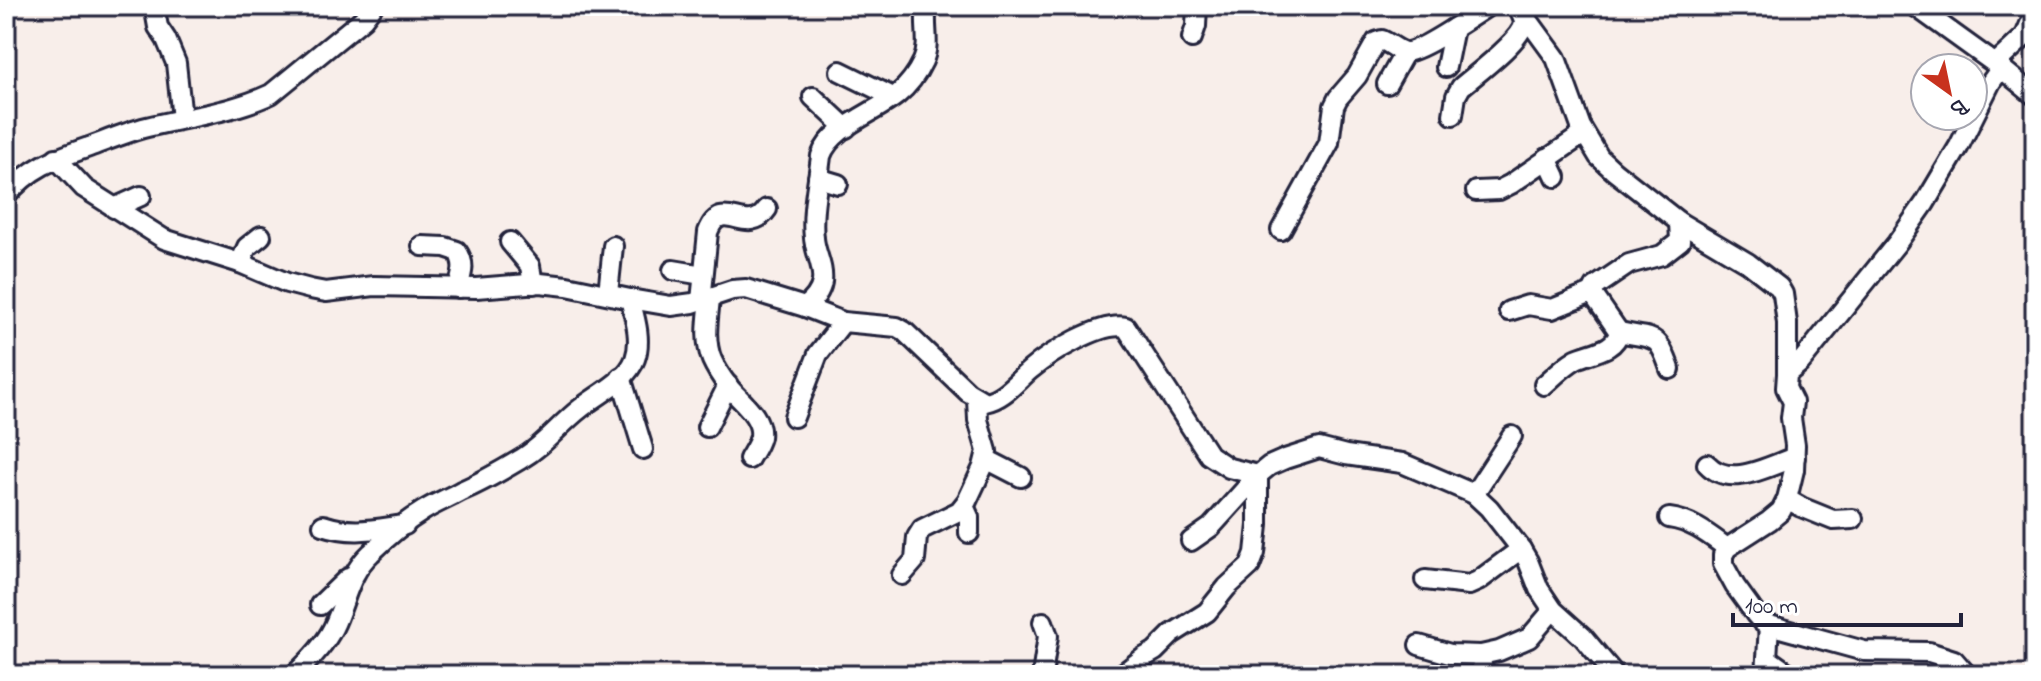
<svg xmlns="http://www.w3.org/2000/svg" width="2041" height="681" font-family="'Indie Flower',sans-serif">
<style>
.lines{fill:none;stroke-linecap:round;stroke-linejoin:round}
.minor-casing{stroke:#22223b;stroke-width:24}
.minor{stroke:#fff;stroke-width:18}
</style>
<rect width="100%" height="100%" fill="#f8eeea"/>
<filter id="ink" filterUnits="userSpaceOnUse"><feTurbulence type="fractalNoise" baseFrequency=".0125" numOctaves="2"/><feDisplacementMap in="SourceGraphic" scale="16" xChannelSelector="R" yChannelSelector="G"/><feConvolveMatrix kernelMatrix="1 2 1 2 8 2 1 2 1" color-interpolation-filters="sRGB"/></filter>
<g filter="url(#ink)">
<g class="lines">
<!-- minor casing -->
<g class="minor-casing">
<g id="minor">
<polyline points="158,6 156,16 158,27 166,39 176,63 182,119"/>
<polyline points="1518,6 1556,58 1581,127 1599,157 1614,171 1679,222 1748,263 1779,287 1783,294 1787,323 1787,374"/>
<polyline points="1915,6 2001,68 2035,96"/>
<polyline points="1192,38 1196,26 1197,6"/>
<polyline points="1995,64 2025,36 2035,12"/>
<polyline points="1446,67 1454,28"/>
<polyline points="840,71 893,97"/>
<polyline points="1387,84 1405,52"/>
<polyline points="813,97 846,128"/>
<path d="M1453 115 1456 96 1461 87C1475 75 1522 40 1524 23 1524 20 1521 14 1520 11"/>
<path d="M56 158 84 188 164 239 240 263 287 283 310 289 326 292 374 286 476 288 540 283 567 286 630 299 671 306 693 303 732 290 746 289 805 307 843 322 897 327 904 331 968 392 985 402C1003 399 1016 382 1030 370 1050 353 1101 321 1126 327L1209 455 1229 468 1258 475"/>
<polyline points="1547,158 1556,177"/>
<polyline points="818,178 838,184"/>
<polyline points="1476,191 1499,190 1511,184 1582,135 1581,129"/>
<path d="M6 196C30 167 54 159 89 147 108 140 127 132 147 127 188 117 233 112 271 94L363 19 373 6"/>
<polyline points="114,208 141,196"/>
<path d="M1281 230 1329 143 1334 106 1338 98 1357 76 1376 42 1382 40C1389 43 1397 50 1404 52 1418 54 1474 15 1488 6"/>
<polyline points="510,242 530,266 533,284"/>
<path d="M422 246 445 247 457 251C466 264 462 273 458 288"/>
<polyline points="240,263 247,247 261,236"/>
<polyline points="673,270 703,275"/>
<polyline points="608,293 613,246"/>
<path d="M710 299C708 319 704 341 712 360 716 369 722 378 728 386 740 401 763 416 760 437 758 445 753 452 749 459"/>
<path d="M701 301 708 232C722 195 747 239 767 209"/>
<path d="M805 307C814 300 820 293 822 282 824 266 815 253 814 238 811 212 818 183 821 156 831 127 873 114 897 95 908 86 917 74 923 61 931 43 923 25 927 6"/>
<polyline points="1509,311 1528,305 1552,309 1592,293"/>
<path d="M1619 332C1654 340 1657 331 1670 369"/>
<polyline points="621,377 643,449"/>
<path d="M1544 385C1554 376 1564 366 1576 359 1591 352 1615 351 1619 332L1592 293 1595 287 1629 264 1662 255 1680 241 1679 222"/>
<polyline points="794,417 818,354 843,322"/>
<polyline points="707,427 728,385"/>
<polyline points="986,459 1021,477"/>
<path d="M1707 464C1730 489 1768 466 1795 457"/>
<polyline points="1474,494 1512,436"/>
<polyline points="1787,499 1801,507 1833,520 1853,519"/>
<polyline points="964,506 969,517 969,533"/>
<path d="M1669 518C1692 521 1708 534 1727 548"/>
<path d="M323 525C353 535 375 529 405 525"/>
<polyline points="1191,541 1211,527 1258,475"/>
<polyline points="902,575 915,560 917,537 922,529 959,511 967,501 983,467 987,451 978,420 977,398"/>
<polyline points="1425,580 1469,585 1478,581 1521,549"/>
<polyline points="320,605 348,578"/>
<polyline points="1419,645 1450,654 1481,655 1499,651 1529,638 1553,610"/>
<polyline points="1481,655 1483,675"/>
<polyline points="1767,658 1791,675"/>
<path d="M294 675C308 662 324 646 333 628 346 602 348 574 371 553 386 538 405 522 423 511 435 503 449 498 461 491 482 482 501 471 521 459 544 446 560 424 581 408 598 394 627 381 635 359 642 340 635 318 630 299"/>
<polyline points="1042,675 1048,636 1043,622"/>
<polyline points="1121,675 1143,658 1155,651 1172,634 1207,612 1227,587 1250,566 1255,553 1258,525 1258,475 1269,466 1285,459 1319,448 1346,455 1402,463 1474,494 1489,508 1521,549 1528,561 1539,589 1553,610 1583,637 1615,675"/>
<polyline points="1766,675 1769,625"/>
<polyline points="1967,675 1954,660 1929,652 1864,651 1769,625 1762,622 1756,615 1735,586 1723,564 1723,555 1727,548 1769,521 1781,511 1787,499 1794,470 1795,445 1791,418 1793,402 1786,388 1787,374 1800,363 1897,243 1925,203 1959,146 1991,82 2001,68"/>
</g>
</g>
<!-- minor -->
<use href="#minor" class="minor"/>
</g>
</g>
<!-- margin -->
<rect width="2041" height="681" fill="none" stroke="#fff" stroke-width="32"/>
<rect x="16" y="16" width="2009" height="649" fill="none" stroke="#22223b" stroke-width="3" filter="url(#ink)"/>
<!-- north arrow -->
<g transform="translate(1949 92) rotate(147)"><circle r="38" fill="#ffffff" stroke="#a7a7b1" stroke-width="2"/>
<path d="M0-6L14 30L0 20L-14 30Z" fill="#c8321e"/>
<text y="-12" font-size="22" font-weight="bold" text-anchor="middle" fill="#22223b">B</text>
</g>
<!-- scale -->
<path d="M1733 613v12h228v-12" fill="none" stroke="#22223b" stroke-width="4"/>
<text x="1745" y="613" font-size="24" fill="#22223b" stroke="#ffffff" stroke-width="6" paint-order="stroke">100 m</text>
</svg>
